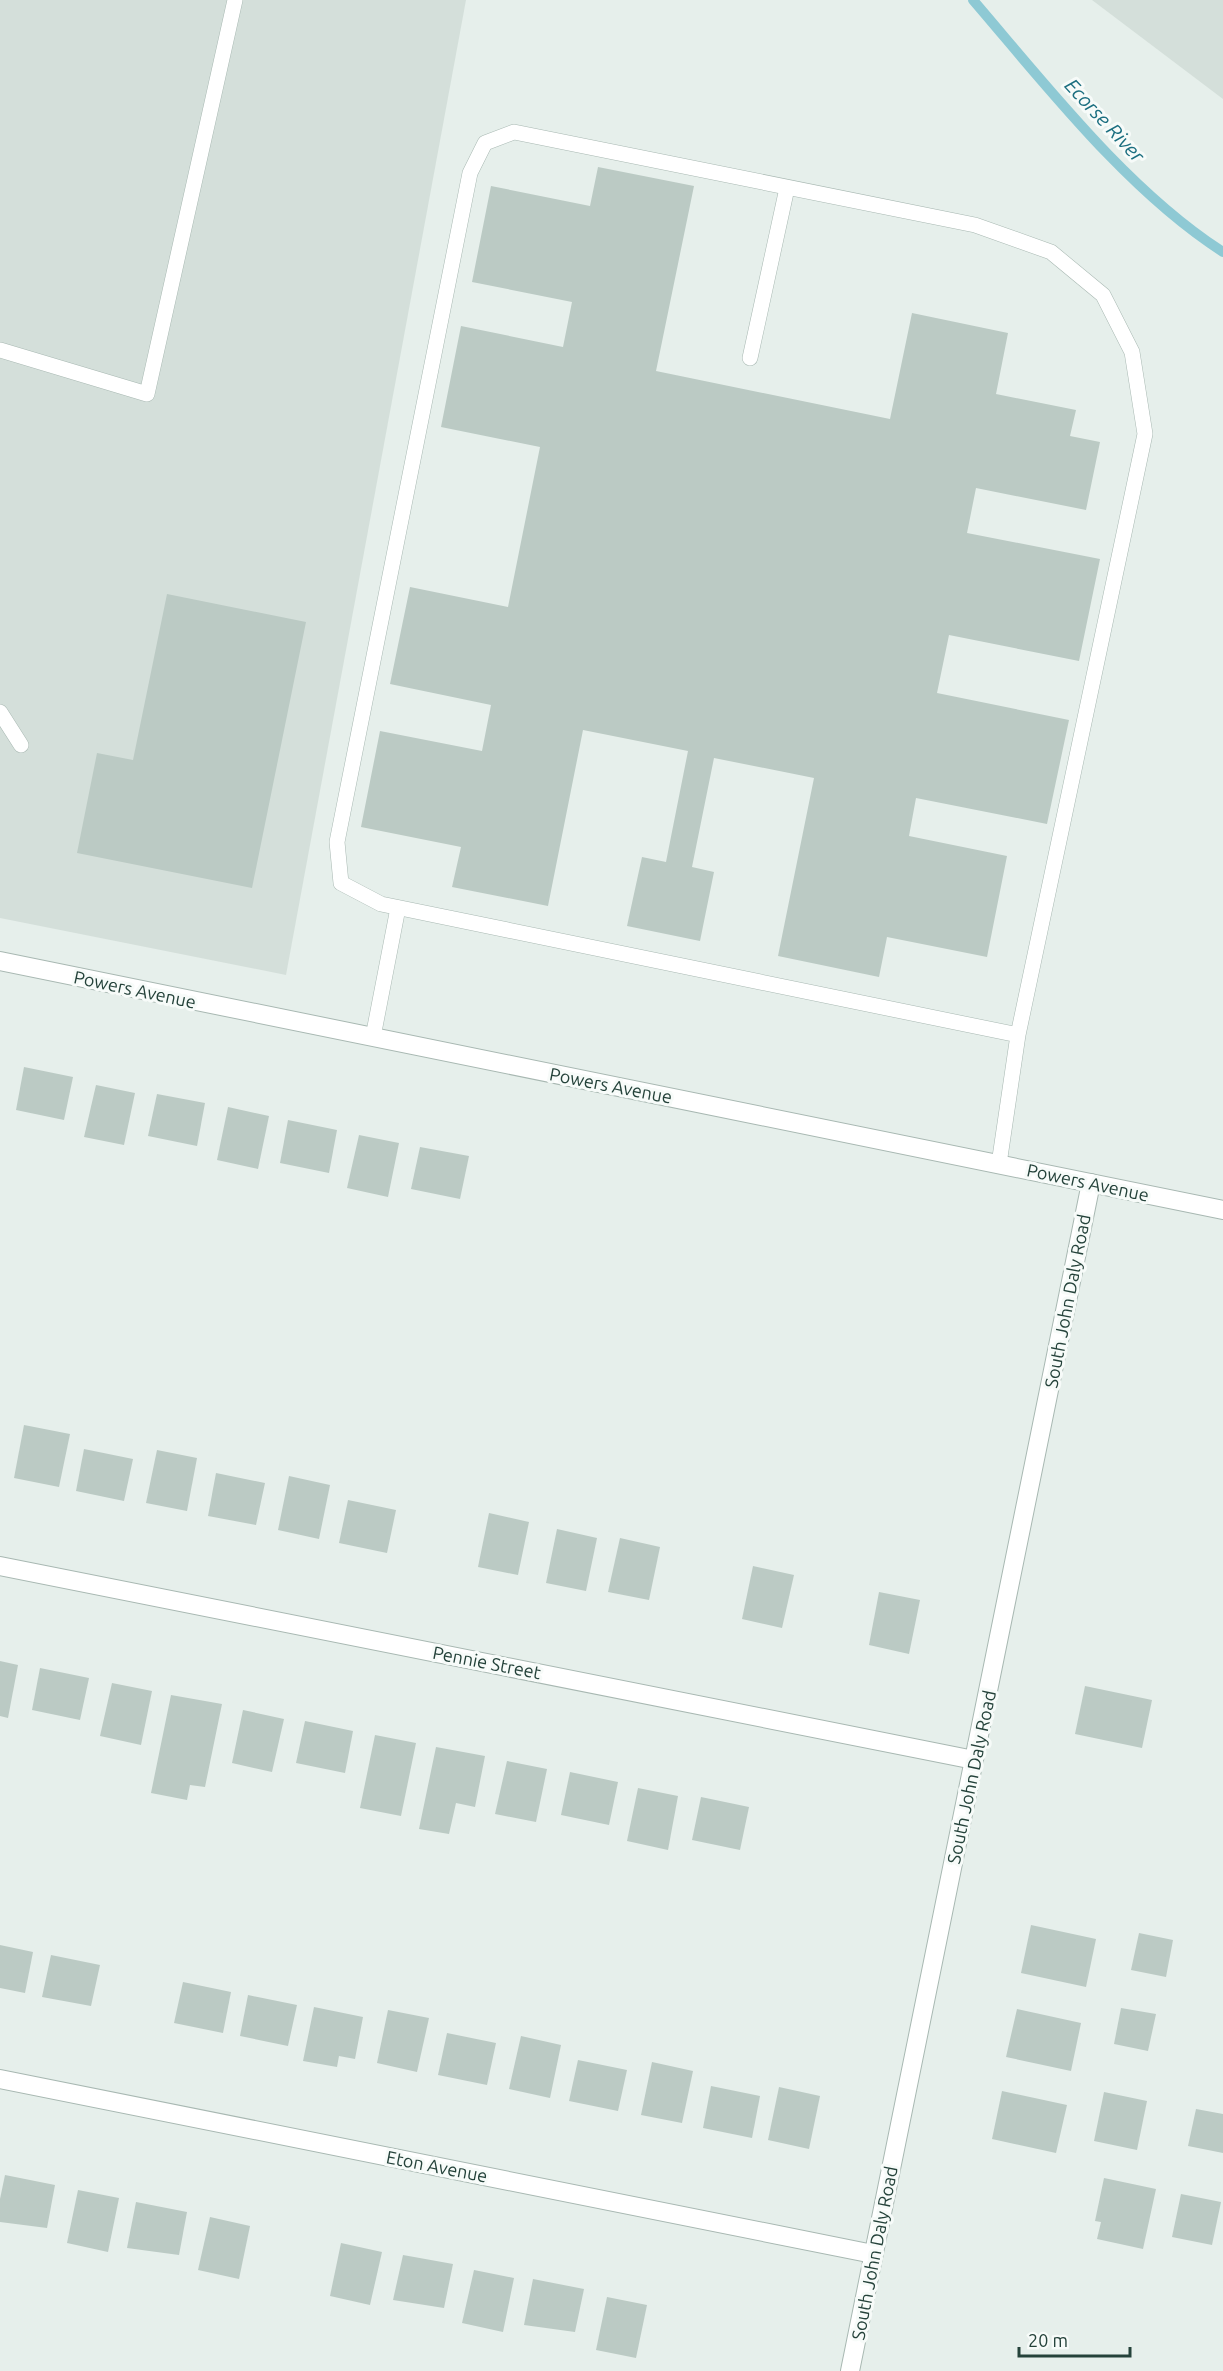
<svg xmlns="http://www.w3.org/2000/svg" width="1223" height="2371" font-family="Ubuntu,sans-serif">
<style>
.built{fill:#d4dfda}
.lines{fill:none;stroke-linecap:round;stroke-linejoin:round}
.stream{stroke:#8ec9d4;stroke-width:10}
.building{fill:#bbcac4}
.service-casing{stroke:#a8b8b2;stroke-width:16}
.minor-casing{stroke:#a8b8b2;stroke-width:20}
.service{stroke:#fff;stroke-width:15}
.minor{stroke:#fff;stroke-width:18}
.labels{text-anchor:middle;dominant-baseline:central;stroke-width:6;stroke-linejoin:round;paint-order:stroke}
.street-label{font-size:18px;fill:#24423a;stroke:#f7fbf9}
.water-label{font-size:20px;font-style:italic;fill:#1c6f80;stroke:#f7fbf9}
</style>
<rect width="100%" height="100%" fill="#e6efeb"/>
<!-- built -->
<g class="built">
<polygon points="0,0 466,0 286,975 0,918"/>
<polygon points="1092,0 1223,0 1223,99"/>
</g>
<g class="lines">
<!-- stream -->
<path class="stream" d="M973 0C1046 85 1128 191 1223 252"/>
</g>
<!-- building -->
<g class="building">
<polygon points="598,167 694,186 656,371 890,419 912,313 1008,333 996,394 1076,410 1070,436 1100,442 1086,510 976,488 967,533 1100,559 1079,661 949,635 937,693 1069,720 1047,824 916,798 909,836 1007,856 987,957 887,937 879,977 778,956 814,778 714,758 692,867 714,872 700,941 627,926 642,857 666,862 688,751 583,730 548,906 452,887 461,847 361,827 380,731 482,751 491,705 390,684 410,587 508,607 540,447 441,427 461,326 563,347 572,302 472,282 491,186 590,206"/>
<polygon points="167,594 306,622 252,888 77,853 97,753 133,760"/>
<polygon points="24,1067 73,1077 64,1120 16,1110"/>
<polygon points="96,1085 135,1093 124,1145 84,1137"/>
<polygon points="157,1094 205,1103 197,1146 148,1136"/>
<polygon points="228,1107 269,1116 258,1169 217,1160"/>
<polygon points="288,1120 337,1130 329,1173 280,1163"/>
<polygon points="359,1135 399,1143 388,1197 347,1188"/>
<polygon points="420,1147 469,1156 460,1199 411,1189"/>
<polygon points="24,1425 70,1434 59,1487 14,1478"/>
<polygon points="84,1449 133,1459 124,1501 76,1491"/>
<polygon points="157,1450 197,1458 187,1511 146,1503"/>
<polygon points="216,1473 265,1483 256,1525 208,1516"/>
<polygon points="289,1476 330,1485 319,1539 278,1530"/>
<polygon points="348,1500 396,1510 387,1553 339,1543"/>
<polygon points="489,1513 529,1522 518,1575 478,1567"/>
<polygon points="557,1529 597,1538 586,1591 546,1583"/>
<polygon points="620,1538 660,1547 649,1600 608,1592"/>
<polygon points="753,1566 794,1575 782,1628 742,1619"/>
<polygon points="879,1592 920,1600 909,1654 869,1645"/>
<polygon points="0,1661 18,1665 8,1718 0,1716"/>
<polygon points="40,1668 89,1678 80,1720 32,1710"/>
<polygon points="112,1683 152,1691 141,1745 100,1736"/>
<polygon points="1085,1686 1152,1700 1142,1748 1075,1734"/>
<polygon points="171,1695 222,1704 205,1787 190,1785 187,1800 151,1793"/>
<polygon points="243,1710 284,1719 272,1772 232,1763"/>
<polygon points="305,1721 353,1731 345,1773 296,1763"/>
<polygon points="375,1735 416,1743 401,1816 360,1808"/>
<polygon points="436,1747 485,1756 475,1807 456,1803 449,1834 419,1829"/>
<polygon points="507,1761 547,1769 536,1822 495,1814"/>
<polygon points="570,1772 618,1782 609,1825 561,1815"/>
<polygon points="638,1788 678,1796 668,1850 627,1841"/>
<polygon points="701,1797 749,1807 740,1850 692,1840"/>
<polygon points="1031,1925 1096,1939 1086,1987 1021,1973"/>
<polygon points="1139,1933 1173,1940 1166,1977 1131,1970"/>
<polygon points="0,1945 33,1952 25,1993 0,1988"/>
<polygon points="51,1955 100,1965 91,2006 42,1997"/>
<polygon points="183,1982 231,1992 223,2033 174,2023"/>
<polygon points="248,1995 297,2005 288,2046 240,2036"/>
<polygon points="314,2007 363,2017 355,2059 339,2056 337,2067 303,2061"/>
<polygon points="1121,2008 1156,2014 1148,2051 1114,2044"/>
<polygon points="1017,2009 1081,2023 1071,2071 1006,2057"/>
<polygon points="388,2010 429,2018 417,2072 377,2063"/>
<polygon points="447,2033 496,2043 487,2085 438,2075"/>
<polygon points="521,2036 561,2045 550,2098 509,2089"/>
<polygon points="578,2060 627,2070 618,2111 569,2101"/>
<polygon points="652,2062 693,2071 682,2123 641,2115"/>
<polygon points="711,2086 760,2096 752,2138 703,2128"/>
<polygon points="779,2087 820,2096 809,2149 768,2140"/>
<polygon points="1002,2091 1067,2105 1056,2153 992,2139"/>
<polygon points="1104,2092 1147,2101 1137,2150 1094,2141"/>
<polygon points="1196,2109 1223,2114 1223,2153 1188,2146"/>
<polygon points="5,2175 55,2185 47,2228 0,2222 0,2199"/>
<polygon points="1104,2178 1156,2189 1143,2249 1097,2239 1101,2222 1095,2221"/>
<polygon points="78,2190 119,2198 108,2252 67,2243"/>
<polygon points="1181,2194 1221,2202 1212,2245 1172,2237"/>
<polygon points="136,2202 187,2212 179,2255 127,2248"/>
<polygon points="210,2217 250,2226 239,2279 198,2270"/>
<polygon points="341,2243 382,2252 370,2305 330,2296"/>
<polygon points="403,2255 453,2264 444,2308 393,2300"/>
<polygon points="474,2270 514,2278 503,2332 462,2323"/>
<polygon points="533,2279 584,2289 575,2332 524,2325"/>
<polygon points="607,2297 647,2305 636,2358 596,2350"/>
</g>
<g class="lines">
<!-- service casing -->
<g class="service-casing">
<g id="service">
<polyline points="0,350 147,394 235,0"/>
<polyline points="750,358 787,188"/>
<polyline points="0,712 21,745"/>
<polyline points="373,1037 398,908"/>
<polyline points="999,1164 1018,1035 1145,434 1132,352 1103,295 1051,252 975,225 514,132 485,143 470,173 337,842 341,883 381,904 1018,1035"/>
</g>
</g>
<!-- minor casing -->
<g class="minor-casing">
<g id="minor">
<polyline points="0,961 1223,1210"/>
<polyline points="0,1566 974,1760"/>
<polyline points="0,2079 873,2254"/>
<polyline points="850,2371 1091,1183"/>
</g>
</g>
<!-- service -->
<use href="#service" class="service"/>
<!-- minor -->
<use href="#minor" class="minor"/>
</g>
<g class="labels">
<!-- street labels -->
<g class="street-label">
<text transform="translate(135 989) rotate(12)">Powers Avenue</text>
<text transform="translate(611 1085) rotate(11)">Powers Avenue</text>
<text transform="translate(1088 1182) rotate(12)">Powers Avenue</text>
<text transform="translate(1067 1301) rotate(-79)">South John Daly Road</text>
<text transform="translate(487 1662) rotate(11)">Pennie Street</text>
<text transform="translate(971 1777) rotate(-78)">South John Daly Road</text>
<text transform="translate(437 2166) rotate(11)">Eton Avenue</text>
<text transform="translate(874 2253) rotate(-79)">South John Daly Road</text>
</g>
<!-- water labels -->
<g class="water-label">
<text transform="translate(1105 120) rotate(47)">Ecorse River</text>
</g>
</g>
<!-- scale -->
<path d="M1019 2347v9h111v-9" fill="none" stroke="#24423a" stroke-width="3"/>
<text x="1028" y="2347" font-size="18" fill="#24423a" stroke="#f7fbf9" stroke-width="4.5" paint-order="stroke">20 m</text>
</svg>
